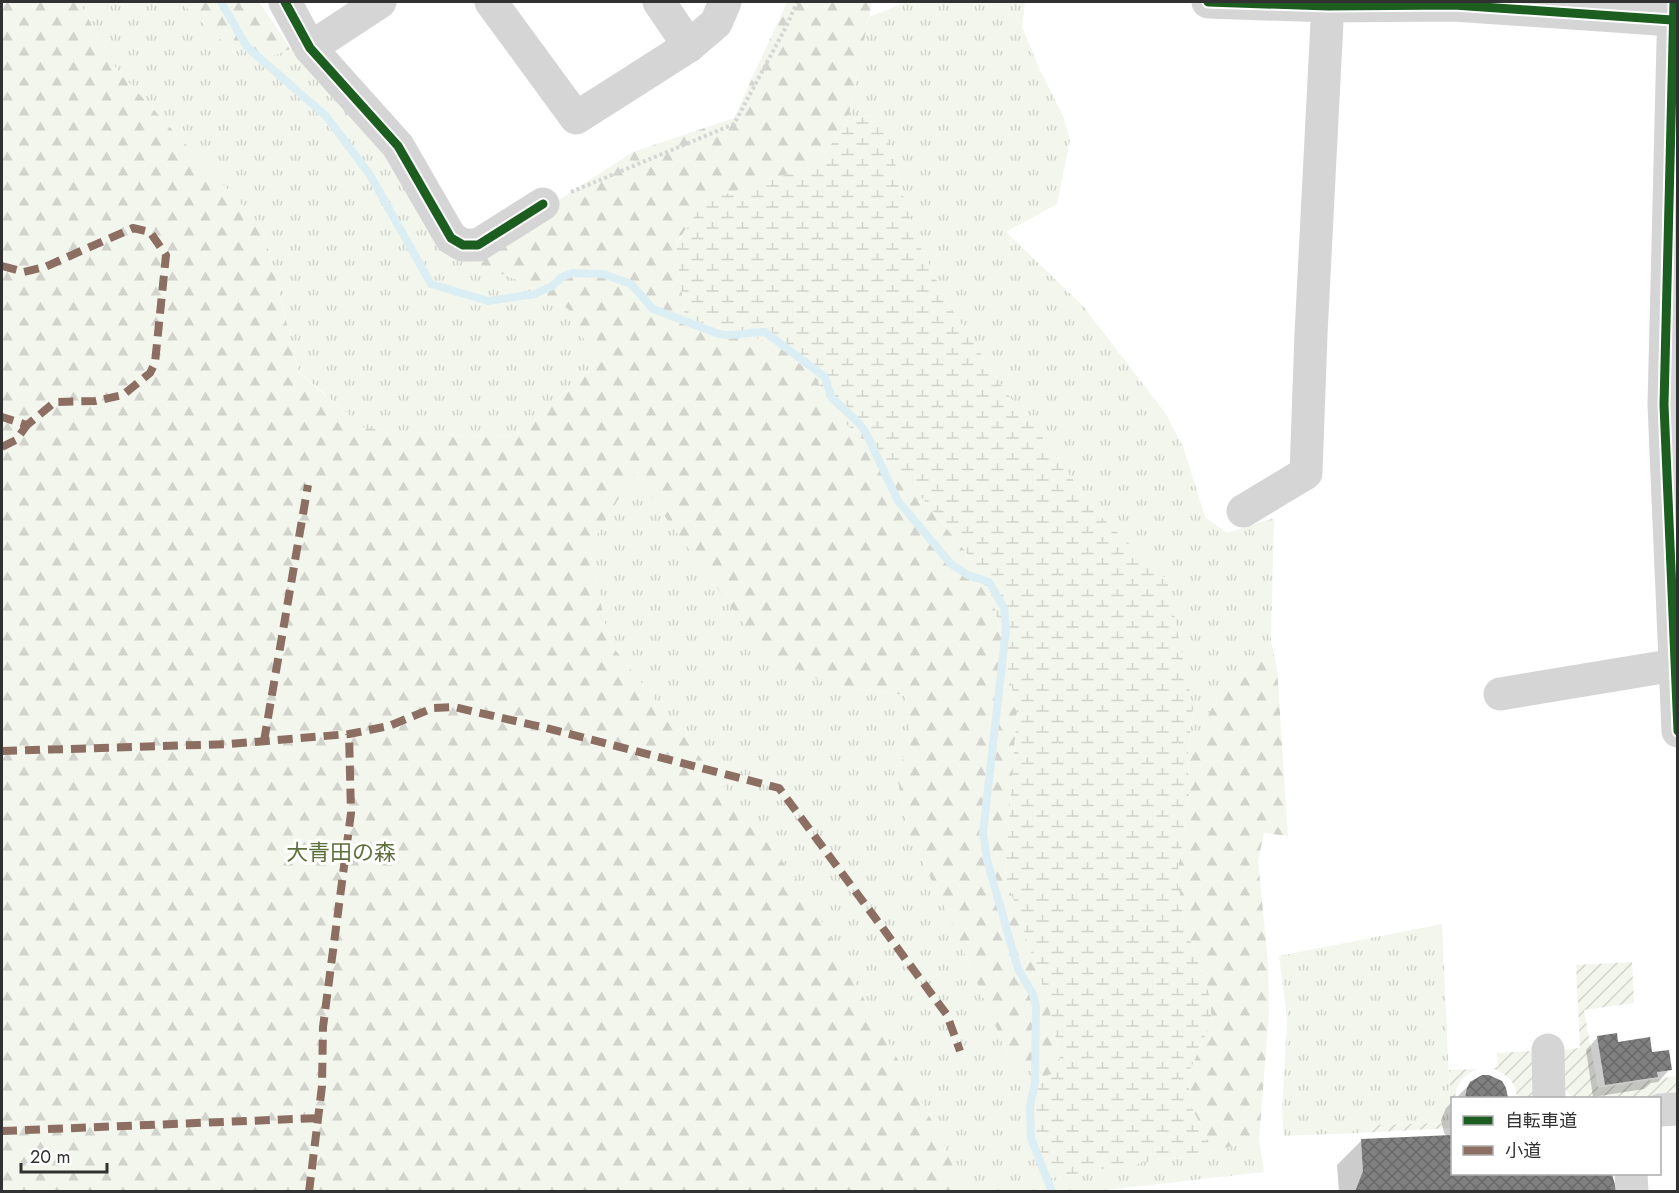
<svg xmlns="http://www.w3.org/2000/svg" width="1679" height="1193" font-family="Jost,'Noto Sans JP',sans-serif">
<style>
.grass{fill:url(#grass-tufts)}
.forest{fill:url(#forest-firs)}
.wetland{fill:url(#wetland-marsh)}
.garden{fill:url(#garden-furrows)}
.shadow{fill:#0003}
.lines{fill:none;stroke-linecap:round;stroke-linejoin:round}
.stream{stroke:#dbeef3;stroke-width:8}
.building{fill:url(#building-cross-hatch)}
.path{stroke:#d5d5d5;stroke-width:4;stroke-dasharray:3 3;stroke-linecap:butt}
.minor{stroke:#d5d5d5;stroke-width:33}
.quiet{stroke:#8d6e63;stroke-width:8;stroke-dasharray:15 8;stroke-linecap:butt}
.cycleway-casing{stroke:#fff;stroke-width:13}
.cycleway{stroke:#1b5e20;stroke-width:9}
.labels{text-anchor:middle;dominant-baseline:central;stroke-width:6;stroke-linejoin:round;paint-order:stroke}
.park-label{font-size:22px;fill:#5d703c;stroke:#fff}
</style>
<defs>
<pattern id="grass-tufts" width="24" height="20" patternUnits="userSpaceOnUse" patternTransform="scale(1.5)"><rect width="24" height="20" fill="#f3f6ed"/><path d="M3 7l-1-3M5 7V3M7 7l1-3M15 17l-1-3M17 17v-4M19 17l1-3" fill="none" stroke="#d1d3cc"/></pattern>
<pattern id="forest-firs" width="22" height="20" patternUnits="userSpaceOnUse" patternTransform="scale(1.5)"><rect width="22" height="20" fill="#f3f6ed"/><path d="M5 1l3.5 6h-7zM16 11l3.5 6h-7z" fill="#d1d3cc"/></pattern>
<pattern id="wetland-marsh" width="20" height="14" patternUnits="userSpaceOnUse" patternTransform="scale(1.5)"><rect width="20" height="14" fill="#f3f6ed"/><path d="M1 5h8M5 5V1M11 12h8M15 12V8" fill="none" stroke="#d1d3cc"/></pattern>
<pattern id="garden-furrows" width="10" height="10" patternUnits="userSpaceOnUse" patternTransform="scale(1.5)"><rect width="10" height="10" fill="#f3f6ed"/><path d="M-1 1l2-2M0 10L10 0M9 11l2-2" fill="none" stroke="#d1d3cc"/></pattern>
<pattern id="building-cross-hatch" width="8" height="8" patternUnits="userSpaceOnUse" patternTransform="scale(1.5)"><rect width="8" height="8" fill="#808080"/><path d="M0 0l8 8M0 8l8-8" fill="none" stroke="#696969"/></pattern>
</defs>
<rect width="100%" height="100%" fill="#fff"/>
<!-- grass -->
<g class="grass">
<polygon points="79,2 181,2 218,38 262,59 291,49 338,94 466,260 528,284 568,309 597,363 546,410 515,435 467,437 364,428 299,372 263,228 117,70"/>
<polygon points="906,2 1025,2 1022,27 1039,68 1063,116 1070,140 1057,204 1006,232 1083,306 1166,414 1184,449 1205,517 1227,533 1274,518 1271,641 1249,667 1225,683 1188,754 1193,708 1130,546 1096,512 1040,434 1005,391 947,302 920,246 903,195 892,150 870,115 847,123 869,17"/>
<polygon points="634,474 765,652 829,685 905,695 911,733 897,777 909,834 947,912 1010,1060 1044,1077 1026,1109 1045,1179 1213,1151 1259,1139 1264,1172 1098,1191 964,1191 938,1132 801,885 609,642 589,547"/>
<polygon points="1442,924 1451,1123 1372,1125 1359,1133 1284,1136 1282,1113 1287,1018 1279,956"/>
</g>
<!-- forest -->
<g class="forest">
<polygon points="2,2 79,2 117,70 263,228 299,373 364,428 467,437 515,435 546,410 597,363 568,309 528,284 466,260 633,152 734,118 787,2 872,2 847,123 816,165 704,201 676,244 685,318 776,344 816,377 829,407 923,499 973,561 994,605 1017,711 1005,875 1048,1002 1062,1070 1044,1077 1010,1060 947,912 909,834 897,777 911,733 905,695 829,685 764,652 634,474 589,547 609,642 801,885 938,1132 964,1191 2,1192"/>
<polygon points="181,2 259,2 291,49 262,59 218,38"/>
<polygon points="1271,641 1277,668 1288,836 1264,833 1258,861 1268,962 1269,1014 1259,1139 1213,1151 1189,1102 1190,1070 1212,1021 1209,994 1184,922 1177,876 1189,800 1188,754 1225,683 1249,667"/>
</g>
<!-- wetland -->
<polygon class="wetland" points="870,115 884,134 892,150 903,195 920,246 947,302 1005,391 1040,434 1096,512 1167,580 1193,708 1188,754 1189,800 1177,876 1184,922 1209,994 1212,1021 1190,1070 1189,1102 1213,1151 1045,1179 1026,1109 1044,1077 1062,1069 1048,1002 1005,875 1017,711 994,605 973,561 923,499 829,407 816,377 776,344 685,318 676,245 704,201 816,165 847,123"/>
<!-- garden -->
<g class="garden">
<polygon points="1632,962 1634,1003 1584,1010 1598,1088 1677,1076 1677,1097 1575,1098 1559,1085 1559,1050 1580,1048 1576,965"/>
<path d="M1536 1051 1539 1098H1517C1516 1081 1507 1074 1492 1068L1498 1067 1497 1053Z"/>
<path d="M1478 1069C1464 1075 1456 1083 1455 1098H1452V1128L1359 1133 1372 1125 1451 1123 1449 1070Z"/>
</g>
<!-- shadow -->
<g class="shadow">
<polygon points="1598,1037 1651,1054 1670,1069 1658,1082 1651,1083 1644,1089 1593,1097 1586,1050"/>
<polygon points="1471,1083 1506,1095 1505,1098 1456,1098"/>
<polygon points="1452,1102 1452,1174 1610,1174 1615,1192 1339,1192 1337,1165 1361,1141 1448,1137 1444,1133 1441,1120 1446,1108"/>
</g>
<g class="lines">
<!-- stream -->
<path class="stream" d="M221 2 247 47 326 116 370 175 431 284 488 301 535 294 552 286 562 277 572 273 603 274 631 284 653 309 719 334C734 338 749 331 765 332L825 377 831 397 859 423 866 433 898 501 951 564 968 575 989 582 1004 608 1006 629 983 833 987 860 1018 969 1033 994 1036 1007 1035 1082 1030 1107 1031 1138 1052 1192"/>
</g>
<!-- building -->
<g class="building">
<polygon points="1617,1033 1618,1042 1650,1037 1652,1052 1669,1050 1672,1070 1657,1072 1658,1077 1605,1085 1597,1036"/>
<polygon points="1482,1075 1489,1075 1502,1081 1506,1088 1508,1098 1465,1098 1467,1088 1470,1082"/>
<polygon points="1452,1135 1452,1174 1612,1174 1617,1192 1355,1192 1363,1171 1361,1139"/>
</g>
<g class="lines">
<!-- path -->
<polyline class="path" points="571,192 734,124 786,27 797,2"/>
<!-- minor -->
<g class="minor">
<polyline points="285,2 310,48 398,146 451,238 463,245 478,245 543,204"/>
<polyline points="491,2 576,118 689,46 716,23 725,2"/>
<polyline points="659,2 689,46"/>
<polyline points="1208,2 1328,6 1454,5 1672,20"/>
<polyline points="1674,2 1664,405 1678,731"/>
<polyline points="310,48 380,2"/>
<polyline points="1243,511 1306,473 1311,334 1328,2"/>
<polyline points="1500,694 1675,665"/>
<polyline points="1548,1050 1549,1098"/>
<polyline points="1660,1110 1678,1109"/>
<polyline points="1631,1174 1632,1192"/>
</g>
<!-- quiet -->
<g class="quiet">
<polyline points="2,266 24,272 45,267 133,228 150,232 166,255 155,363 150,373 123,395 95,401 55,402 27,425 2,417"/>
<polyline points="2,447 16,440 27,425"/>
<polyline points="264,741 308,485"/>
<polyline points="2,751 230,744 349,734 389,726 433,708 454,707 546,728 779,788 947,1015 960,1051"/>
<polyline points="2,1131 319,1118"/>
<polyline points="309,1192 322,1086 323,1027 351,813 349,734"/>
</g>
<!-- cycleway casing -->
<g class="cycleway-casing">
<g id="cycleway">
<polyline points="285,2 310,48 398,146 451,238 463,245 478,245 543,204"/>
<polyline points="1208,2 1328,6 1454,5 1672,20"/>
<polyline points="1674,2 1664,405 1678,731"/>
</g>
</g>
<!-- cycleway -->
<use href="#cycleway" class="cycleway"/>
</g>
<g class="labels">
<!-- park labels -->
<g class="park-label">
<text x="341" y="852">大青田の森</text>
</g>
</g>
<!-- border -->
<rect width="1679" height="1193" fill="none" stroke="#313131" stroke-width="6"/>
<!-- legend -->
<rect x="1451" y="1097" width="210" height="78" fill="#ffffff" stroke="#adadad" stroke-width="1.5"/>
<rect x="1463" y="1116" width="30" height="9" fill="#1b5e20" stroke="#adadad" stroke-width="1.5"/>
<text x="1505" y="1127" font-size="18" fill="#313131">自転車道</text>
<rect x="1463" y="1146" width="30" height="9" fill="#8d6e63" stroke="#adadad" stroke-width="1.5"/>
<text x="1505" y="1157" font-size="18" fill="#313131">小道</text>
<!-- scale -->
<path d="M21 1163v9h86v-9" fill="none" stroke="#313131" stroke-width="3"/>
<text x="30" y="1163" font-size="18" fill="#313131" stroke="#ffffff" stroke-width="4.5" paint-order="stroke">20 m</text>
</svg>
